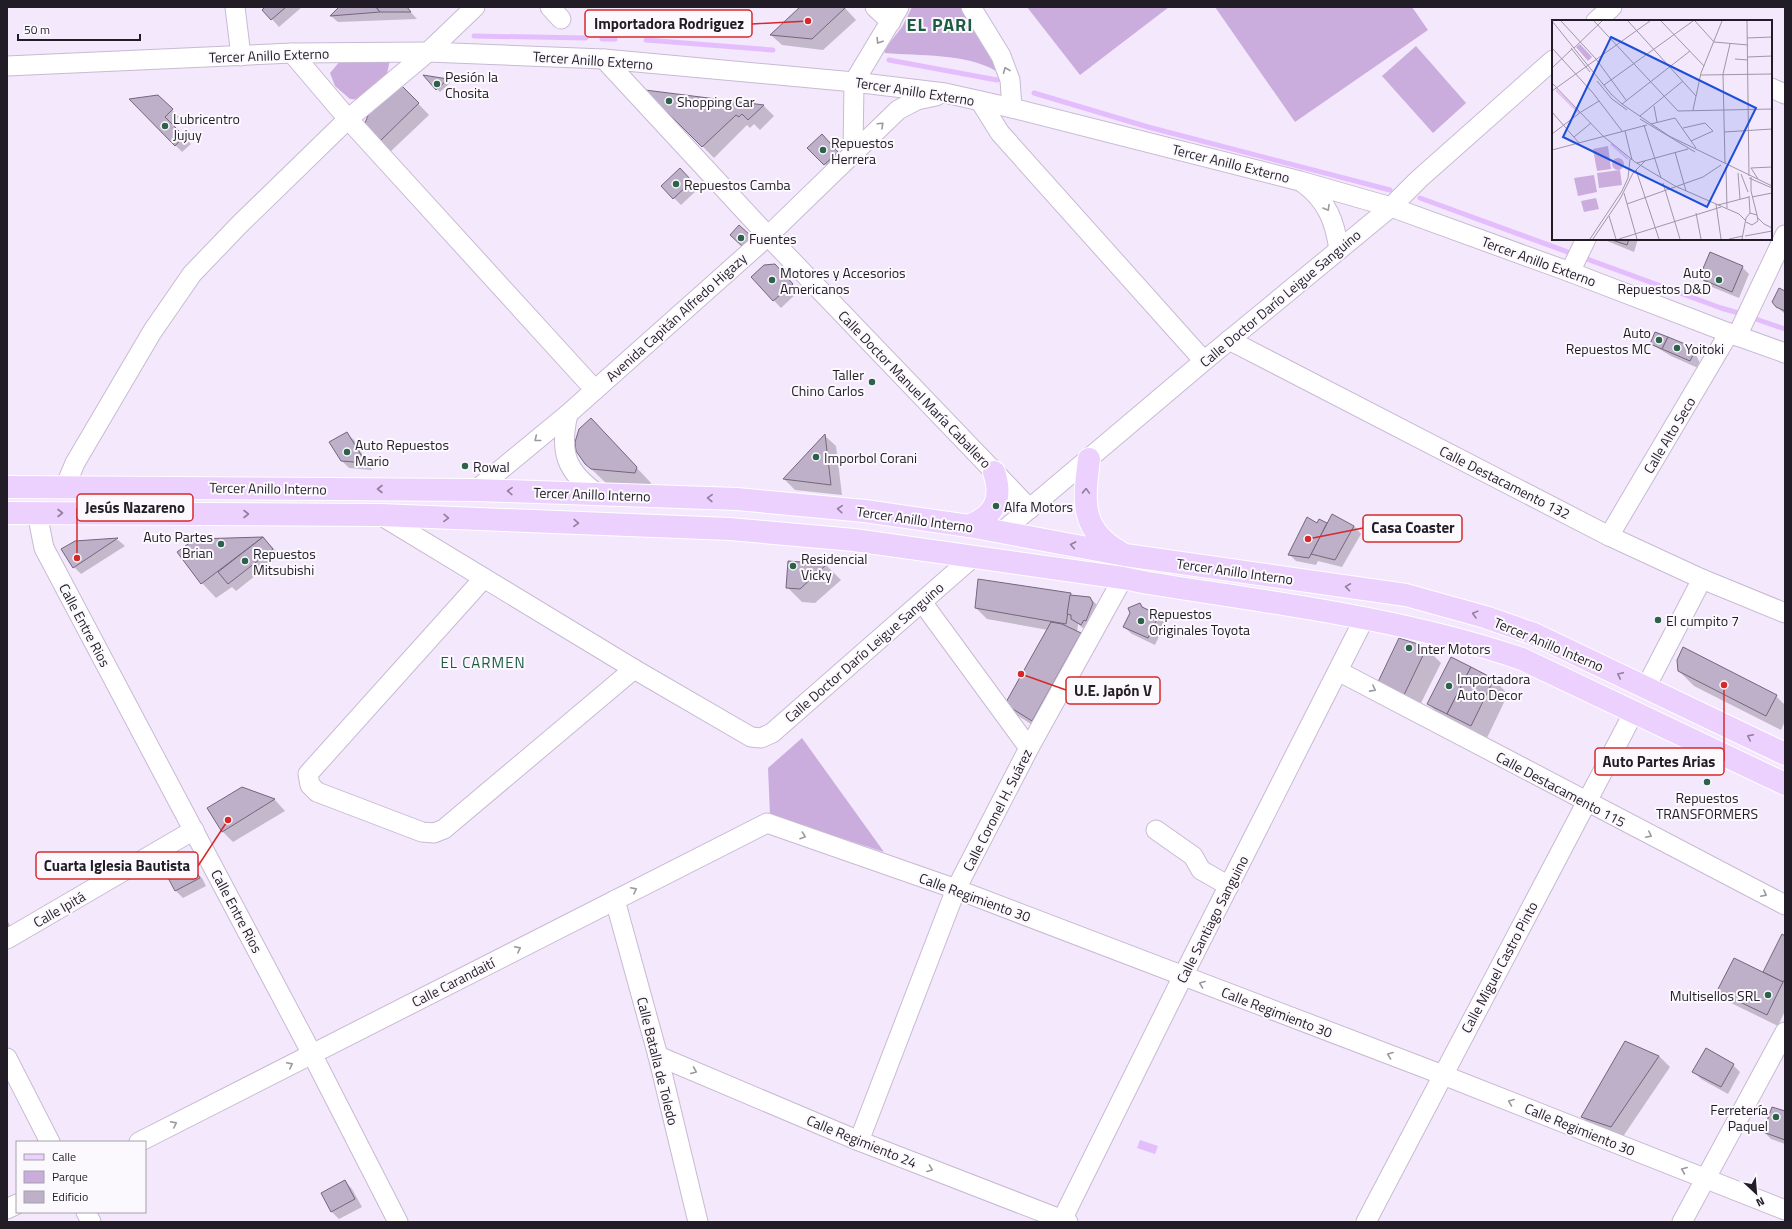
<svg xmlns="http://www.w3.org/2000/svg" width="1792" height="1229" font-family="'Titillium Web',sans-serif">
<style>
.green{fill:#caaddd}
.water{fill:#e4bdfd}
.shadow{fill:#0003}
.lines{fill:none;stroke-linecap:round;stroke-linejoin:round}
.stream{stroke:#e4bdfd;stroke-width:5}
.building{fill:#bfb0c9;stroke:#74677d}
.minor-casing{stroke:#c8bad2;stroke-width:21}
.major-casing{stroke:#fff;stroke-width:24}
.minor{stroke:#fff;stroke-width:19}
.major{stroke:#ecd0fd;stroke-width:22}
.oneway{stroke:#9b999d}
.oneway2{stroke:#917f9c}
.poi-dot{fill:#2b6249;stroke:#fcf9fe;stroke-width:1.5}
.labels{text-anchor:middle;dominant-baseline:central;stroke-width:4;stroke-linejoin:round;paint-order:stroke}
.street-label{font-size:14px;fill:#211c25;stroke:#fcf9fe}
.poi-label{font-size:14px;fill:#211c25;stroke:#fcf9fe;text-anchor:start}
.neighbourhood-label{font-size:15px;letter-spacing:1px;fill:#1c5d42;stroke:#fcf9fe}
.district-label{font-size:18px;font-weight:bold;letter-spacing:1px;fill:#1c5d42;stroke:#fcf9fe}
.inset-river{fill:none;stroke:#e4bdfd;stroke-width:2}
.inset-road{fill:none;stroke:#a096a7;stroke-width:1}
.view{fill:#1d4ed8;fill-opacity:0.15;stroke:#1d4ed8;stroke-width:2}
.inset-edge{fill:none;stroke:#211c25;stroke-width:2}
.leader{fill:none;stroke:#d62828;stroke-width:1.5}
.callout-dot{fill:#d62828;stroke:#fcf9fe;stroke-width:1.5}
.callout{fill:#fcf9fe;stroke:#d62828;stroke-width:1.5}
.callout-label{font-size:15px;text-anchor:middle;font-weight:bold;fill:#211c25}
</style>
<rect width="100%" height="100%" fill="#f4e8fd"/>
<!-- green -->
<g class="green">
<path d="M912 7H961L999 70 996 71C966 53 919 56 885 53L884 50 902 27Z"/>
<polygon points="1027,7 1169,7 1080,75"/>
<polygon points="1215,7 1412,7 1428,30 1295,122"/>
<polygon points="1416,46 1466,103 1433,133 1382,76"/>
<polygon points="341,60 390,60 386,78 362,100 350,99 335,86 330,73"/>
<polygon points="802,738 884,852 770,815 768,768"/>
</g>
<!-- water -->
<polygon class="water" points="1140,1140 1158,1146 1155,1154 1137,1148"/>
<!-- shadow -->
<g class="shadow">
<polygon points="267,7 302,7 279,27 264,10"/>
<polygon points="340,7 406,7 417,19 338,22 331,16"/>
<polygon points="801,7 844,7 856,20 823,50 782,45 771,35"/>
<polygon points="426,77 448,80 450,83 440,92"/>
<polygon points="648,91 763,105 774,116 760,130 754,124 750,128 747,125 714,158"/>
<polygon points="158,96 179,117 172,125 191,144 182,152 131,100"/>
<polygon points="411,96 429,115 389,153 368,131"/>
<polygon points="829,143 845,160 832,172 825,164"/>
<polygon points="680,169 698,189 681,205 662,186"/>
<polygon points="1602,239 1638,239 1634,252"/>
<polygon points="1742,267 1749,274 1739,298 1707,285 1700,277"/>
<polygon points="782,273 799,291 781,308 752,277"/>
<polygon points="1785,292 1785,314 1776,306"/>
<polygon points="1651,344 1689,347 1696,355 1700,363 1698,368 1671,356"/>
<polygon points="346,433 354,440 372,470 349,468 342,461"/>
<polygon points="605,434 651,483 650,488 606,483 586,464"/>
<polygon points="825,436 836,446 842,495 795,490 784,479"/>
<polygon points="1319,520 1327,524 1354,526 1361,534 1342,567 1318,561 1316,565 1296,561 1289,554"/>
<polygon points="263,538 277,552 279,557 236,591 232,587 216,598 202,583 178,552 195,540"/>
<polygon points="118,540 125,546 81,574 74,567 75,542"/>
<polygon points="789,563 826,565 841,580 815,603 802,602 787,587"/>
<polygon points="979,580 1090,598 1101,609 1092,636 1078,624 1077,632 1091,645 1043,732 1017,715 1006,704 1048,630 987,619 976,608"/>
<polygon points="1140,604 1146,610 1158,616 1165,623 1155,645 1132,634 1124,627"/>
<polygon points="1426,648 1441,663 1418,709 1394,697"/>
<polygon points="1452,659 1494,680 1508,694 1486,740 1463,729 1455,721 1436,711 1428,704"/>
<polygon points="1679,671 1776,696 1785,705 1785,721 1781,730 1694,686"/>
<polygon points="242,788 275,800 285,811 233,842 222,831"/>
<polygon points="172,858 180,866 185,876 194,871 202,878 206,886 183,898 176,891 162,864"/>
<polygon points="7,920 12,929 7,932"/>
<polygon points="1785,937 1785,1011 1778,1026 1729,1002 1718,991 1768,975 1764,971"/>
<polygon points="1659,1056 1670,1067 1622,1138 1593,1128 1582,1117"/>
<polygon points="1733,1065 1740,1072 1728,1094 1701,1079 1694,1072"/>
<polygon points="1785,1112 1785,1144 1771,1139 1764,1132"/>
<polygon points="345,1181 352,1189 362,1207 339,1219 332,1212 322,1193"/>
</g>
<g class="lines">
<!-- stream -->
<g class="stream">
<polyline points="474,36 586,38"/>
<polyline points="602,39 615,39"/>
<polyline points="646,40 773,50"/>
<polyline points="889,60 997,80"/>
<polyline points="1034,93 1148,127 1390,190"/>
<polyline points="1420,198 1721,308 1742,314"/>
<polyline points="1750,317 1785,329"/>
</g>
</g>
<!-- building -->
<g class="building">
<polygon points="265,7 286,7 271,20 262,10"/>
<polygon points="339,7 376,7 380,12 330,16"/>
<polygon points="376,7 407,7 411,12 380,12"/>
<polygon points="800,7 844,7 845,8 812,39 770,35"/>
<polygon points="423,75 448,79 436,90"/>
<polygon points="400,84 419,103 378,143 367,131 365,123 369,113"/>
<polygon points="645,90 764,105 748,120 742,114 739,117 736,115 702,147"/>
<polygon points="158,95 173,109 165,117 184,136 175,146 129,99"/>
<polygon points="822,134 838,152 824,165 807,148"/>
<polygon points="680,168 692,181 673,199 661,186"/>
<polygon points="739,225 750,235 750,242 744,248 730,235"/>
<polygon points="1609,239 1629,239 1627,245"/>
<polygon points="1710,252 1743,266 1732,292 1699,278"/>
<polygon points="775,264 793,284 773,301 751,277 764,265"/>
<polygon points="1779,288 1785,291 1785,311 1776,307 1772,302"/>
<polygon points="1655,332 1668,337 1662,349 1650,344"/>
<polygon points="1668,337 1690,346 1693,355 1690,361 1662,349"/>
<polygon points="591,418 637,467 635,473 591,469 585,464 576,451 575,442 579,429"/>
<polygon points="347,432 366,463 341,461 329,442"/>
<polygon points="825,434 831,485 783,479"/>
<polygon points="1332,514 1354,526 1335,560 1311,554"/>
<polygon points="1307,517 1317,523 1319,519 1327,523 1309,558 1288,555"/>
<polygon points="263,537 201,584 177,552 195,539"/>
<polygon points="263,537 273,549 228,584 218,572"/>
<polygon points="118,538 73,568 61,549 75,541"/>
<polygon points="788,561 827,564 800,589 786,588"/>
<polygon points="978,579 1071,593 1066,624 975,608"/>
<polygon points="1070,595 1090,597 1093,603 1086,621 1084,620 1081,625 1071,619 1071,615 1067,614"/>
<polygon points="1140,603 1142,607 1159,615 1148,638 1123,627 1130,613 1128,608"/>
<polygon points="1051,622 1062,624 1081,633 1032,721 1005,704"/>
<polygon points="1399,638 1427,647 1404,695 1378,682"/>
<polygon points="1683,647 1777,695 1766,716 1678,671 1677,660"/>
<polygon points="1451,657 1471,667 1447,714 1427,704"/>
<polygon points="1471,667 1494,679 1471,726 1447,714"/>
<polygon points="242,787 275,799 222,832 207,808"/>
<polygon points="173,857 183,876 195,869 200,878 175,891 160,863"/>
<polygon points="1782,934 1785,936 1785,979 1783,982 1763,972"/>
<polygon points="1734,958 1783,982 1767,1015 1717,991"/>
<polygon points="1625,1041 1659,1056 1611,1127 1581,1117"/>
<polygon points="1706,1048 1734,1064 1721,1087 1692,1072"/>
<polygon points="1772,1107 1785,1111 1785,1140 1763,1132"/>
<polygon points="345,1180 355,1199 331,1212 321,1193"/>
</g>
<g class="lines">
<!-- minor casing -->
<g class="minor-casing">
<g id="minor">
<polyline points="235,7 241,56"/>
<polyline points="550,7 561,19"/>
<polyline points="875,7 891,22"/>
<polyline points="971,7 1001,56 1010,80 1012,108"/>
<polyline points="1596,21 1612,7"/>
<polyline points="292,53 348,119 595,390"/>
<polyline points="604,59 768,236 1030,509"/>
<polyline points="7,66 292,53 428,52 604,59 854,82 945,93 1012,108 1300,181 1391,207 1570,272 1729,333 1785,353"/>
<polyline points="1771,88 1785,94"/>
<polyline points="980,101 1000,133 1204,361"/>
<polyline points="853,152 854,82 899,7"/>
<path d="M1303 183C1327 200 1335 222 1339 250"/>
<polyline points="1570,272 1586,239"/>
<polyline points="1737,336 1785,235"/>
<polyline points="1229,340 1609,536 1702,579 1785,613"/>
<path d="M568 414C559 452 566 472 598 494"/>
<polyline points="65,487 75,463 152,332 192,274 240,224 348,119 428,52 475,7"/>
<polyline points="476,490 568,414 768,236 898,110 917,100 936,96"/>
<polyline points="37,513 44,548 312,1054 398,1222"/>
<polyline points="380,515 634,669 751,737 761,738 772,733 973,557"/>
<polyline points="1003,531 1204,361 1391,207 1419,179 1553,60"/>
<polyline points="1609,536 1729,333"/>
<polyline points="484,578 308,774 310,785 317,792 422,832 434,833 444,829 634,669"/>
<polyline points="922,602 1029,748"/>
<polyline points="1338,671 1785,905"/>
<polyline points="1646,687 1702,579"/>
<polyline points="1156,830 1193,856 1201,870 1229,886"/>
<polyline points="615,900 658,1056 698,1222"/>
<polyline points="7,939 194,830"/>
<polyline points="658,1056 859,1141 1068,1222"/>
<polyline points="7,1058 50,1142"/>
<polyline points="859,1141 956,889 1029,748 1123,578"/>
<polyline points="139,1142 767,823 956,889 1443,1075 1785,1210"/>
<polyline points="7,1209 17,1204"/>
<polyline points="86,1212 91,1222"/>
<polyline points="1061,1222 1183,976 1365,617"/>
<polyline points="1366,1222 1634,712"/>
<polyline points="1682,1222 1785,1032"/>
</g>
</g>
<!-- major casing -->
<g class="major-casing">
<g id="major">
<path d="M1089 459C1084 500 1079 529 1120 552"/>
<polyline points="7,487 476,490 737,499 865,511 969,526 1125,555 1406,595 1485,617 1534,634 1785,754"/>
<path d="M7 513 380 515 730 529 854 540 1123 578 1148 583C1274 603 1401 618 1522 659L1785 784"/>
<path d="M969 526C995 515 1003 499 994 472"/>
</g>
</g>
<!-- minor -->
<use href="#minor" class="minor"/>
<!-- major -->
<use href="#major" class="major"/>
</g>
<!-- one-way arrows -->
<defs><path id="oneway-chevron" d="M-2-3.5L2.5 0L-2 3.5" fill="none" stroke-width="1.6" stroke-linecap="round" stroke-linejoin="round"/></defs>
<g class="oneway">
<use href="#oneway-chevron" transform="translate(879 41) rotate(122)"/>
<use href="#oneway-chevron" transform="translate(1006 70) rotate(-112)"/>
<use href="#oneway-chevron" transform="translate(881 125) rotate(-43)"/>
<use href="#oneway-chevron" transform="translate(1327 208) rotate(60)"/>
<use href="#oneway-chevron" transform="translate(537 439) rotate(141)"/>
<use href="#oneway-chevron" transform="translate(1373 689) rotate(28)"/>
<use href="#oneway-chevron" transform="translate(1649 835) rotate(27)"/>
<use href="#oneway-chevron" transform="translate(803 836) rotate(19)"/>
<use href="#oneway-chevron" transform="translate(634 890) rotate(-27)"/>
<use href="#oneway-chevron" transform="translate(1764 894) rotate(27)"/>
<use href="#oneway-chevron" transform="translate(518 949) rotate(-27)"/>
<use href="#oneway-chevron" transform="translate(1202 984) rotate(-159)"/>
<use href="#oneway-chevron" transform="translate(1390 1055) rotate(-159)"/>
<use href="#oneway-chevron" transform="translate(290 1065) rotate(-27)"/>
<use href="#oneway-chevron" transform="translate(694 1071) rotate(23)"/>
<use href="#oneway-chevron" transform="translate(1511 1102) rotate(-158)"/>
<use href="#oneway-chevron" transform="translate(174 1124) rotate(-27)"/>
<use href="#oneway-chevron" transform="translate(930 1169) rotate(21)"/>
<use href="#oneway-chevron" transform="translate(1684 1170) rotate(-158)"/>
</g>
<g class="oneway2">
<use href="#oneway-chevron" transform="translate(380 489) rotate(-180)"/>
<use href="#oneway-chevron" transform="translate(510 491) rotate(-178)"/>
<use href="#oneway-chevron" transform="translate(1086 491) rotate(-88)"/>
<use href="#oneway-chevron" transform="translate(710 498) rotate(-178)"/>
<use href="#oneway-chevron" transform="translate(840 509) rotate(-175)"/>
<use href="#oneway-chevron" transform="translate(60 513)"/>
<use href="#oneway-chevron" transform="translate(246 514)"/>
<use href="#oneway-chevron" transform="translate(446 518) rotate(2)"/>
<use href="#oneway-chevron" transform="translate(576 523) rotate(2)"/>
<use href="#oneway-chevron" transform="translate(1073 545) rotate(-169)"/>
<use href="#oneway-chevron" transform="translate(1348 587) rotate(-172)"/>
<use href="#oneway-chevron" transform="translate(1475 614) rotate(-165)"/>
<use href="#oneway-chevron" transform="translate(1620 675) rotate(-155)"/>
<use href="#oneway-chevron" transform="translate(1750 737) rotate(-154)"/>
</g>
<!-- markers -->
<g class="poi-dot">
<circle cx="437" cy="84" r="4"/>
<circle cx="669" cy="101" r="4"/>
<circle cx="165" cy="126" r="4"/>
<circle cx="823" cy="150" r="4"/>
<circle cx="676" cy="184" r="4"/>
<circle cx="741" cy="238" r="4"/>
<circle cx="772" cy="280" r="4"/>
<circle cx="1719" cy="280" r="4"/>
<circle cx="1659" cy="340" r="4"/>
<circle cx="1677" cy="348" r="4"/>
<circle cx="872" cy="382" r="4"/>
<circle cx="347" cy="452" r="4"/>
<circle cx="816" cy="457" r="4"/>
<circle cx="465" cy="466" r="4"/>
<circle cx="996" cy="506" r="4"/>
<circle cx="221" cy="544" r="4"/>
<circle cx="245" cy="561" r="4"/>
<circle cx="793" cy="566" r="4"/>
<circle cx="1658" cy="620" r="4"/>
<circle cx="1141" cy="621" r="4"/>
<circle cx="1409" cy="648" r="4"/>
<circle cx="1449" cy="686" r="4"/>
<circle cx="1707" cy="782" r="4"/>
<circle cx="1768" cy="995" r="4"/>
<circle cx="1776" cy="1117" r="4"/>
</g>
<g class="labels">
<!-- street labels -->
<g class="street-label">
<text transform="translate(269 55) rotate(-2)">Tercer Anillo Externo</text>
<text transform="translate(593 60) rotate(4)">Tercer Anillo Externo</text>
<text transform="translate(915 91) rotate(9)">Tercer Anillo Externo</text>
<text transform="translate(1231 163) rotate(14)">Tercer Anillo Externo</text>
<text transform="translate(1539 261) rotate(20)">Tercer Anillo Externo</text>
<text transform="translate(1280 298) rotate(-40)">Calle Doctor Darío Leigue Sanguino</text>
<text transform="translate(676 317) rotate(-42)">Avenida Capitán Alfredo Higazy</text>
<text transform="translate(915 389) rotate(46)">Calle Doctor Manuel María Caballero</text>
<text transform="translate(1669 435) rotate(-59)">Calle Alto Seco</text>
<text transform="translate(1505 482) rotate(27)">Calle Destacamento 132</text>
<text transform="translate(268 488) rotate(1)">Tercer Anillo Interno</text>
<text transform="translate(592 494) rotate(2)">Tercer Anillo Interno</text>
<text transform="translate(915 519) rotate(8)">Tercer Anillo Interno</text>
<text transform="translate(1235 571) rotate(8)">Tercer Anillo Interno</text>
<text transform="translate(85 625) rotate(62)">Calle Entre Rios</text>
<text transform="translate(1549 644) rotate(23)">Tercer Anillo Interno</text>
<text transform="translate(864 652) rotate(-41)">Calle Doctor Darío Leigue Sanguino</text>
<text transform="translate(1561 789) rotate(28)">Calle Destacamento 115</text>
<text transform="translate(997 810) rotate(-63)">Calle Coronel H. Suárez</text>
<text transform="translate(975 897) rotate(20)">Calle Regimiento 30</text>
<text transform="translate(59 909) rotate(-30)">Calle Ipitá</text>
<text transform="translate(237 911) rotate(62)">Calle Entre Rios</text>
<text transform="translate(1212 919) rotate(-63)">Calle Santiago Sanguino</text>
<text transform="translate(1499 967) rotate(-62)">Calle Miguel Castro Pinto</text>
<text transform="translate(453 982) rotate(-27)">Calle Carandaití</text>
<text transform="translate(1277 1012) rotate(21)">Calle Regimiento 30</text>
<text transform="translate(658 1061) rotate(76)">Calle Batalla de Toledo</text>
<text transform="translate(1580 1129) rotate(22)">Calle Regimiento 30</text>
<text transform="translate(862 1141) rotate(22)">Calle Regimiento 24</text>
</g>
<!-- poi labels -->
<g class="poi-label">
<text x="445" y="76">Pesión la<tspan x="445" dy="16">Chosita</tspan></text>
<text x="677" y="101">Shopping Car</text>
<text x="173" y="118">Lubricentro<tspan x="173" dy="16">Jujuy</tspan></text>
<text x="831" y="142">Repuestos<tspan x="831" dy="16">Herrera</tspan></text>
<text x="684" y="184">Repuestos Camba</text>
<text x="749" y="238">Fuentes</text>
<text x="780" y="272">Motores y Accesorios<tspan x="780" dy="16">Americanos</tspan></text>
<text x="1711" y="272" text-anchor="end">Auto<tspan x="1711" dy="16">Repuestos D&amp;D</tspan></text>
<text x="1651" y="332" text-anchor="end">Auto<tspan x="1651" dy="16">Repuestos MC</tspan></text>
<text x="1685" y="348">Yoitoki</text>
<text x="864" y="374" text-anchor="end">Taller<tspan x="864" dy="16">Chino Carlos</tspan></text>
<text x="355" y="444">Auto Repuestos<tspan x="355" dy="16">Mario</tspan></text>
<text x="824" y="457">Imporbol Corani</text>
<text x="473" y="466">Rowal</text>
<text x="1004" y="506">Alfa Motors</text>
<text x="213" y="536" text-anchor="end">Auto Partes<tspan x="213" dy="16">Brian</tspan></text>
<text x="253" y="553">Repuestos<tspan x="253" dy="16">Mitsubishi</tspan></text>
<text x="801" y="558">Residencial<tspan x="801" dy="16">Vicky</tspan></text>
<text x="1149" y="613">Repuestos<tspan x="1149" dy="16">Originales Toyota</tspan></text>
<text x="1666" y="620">El cumpito 7</text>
<text x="1417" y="648">Inter Motors</text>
<text x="1457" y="678">Importadora<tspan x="1457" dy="16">Auto Decor</tspan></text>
<text x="1707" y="797" text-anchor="middle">Repuestos<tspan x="1707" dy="16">TRANSFORMERS</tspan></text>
<text x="1760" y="995" text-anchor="end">Multisellos SRL</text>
<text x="1768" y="1109" text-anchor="end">Ferretería<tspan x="1768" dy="16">Paquel</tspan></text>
</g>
<!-- neighbourhood labels -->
<g class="neighbourhood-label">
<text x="483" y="662">EL CARMEN</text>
</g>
<!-- district labels -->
<g class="district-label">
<text x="940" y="24">EL PARI</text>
</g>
</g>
<!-- overview -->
<g transform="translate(1552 20)">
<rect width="220" height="220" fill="#f4e8fd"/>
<path d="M28 24 40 37 36 41 24 27ZM56 126 59 149 45 151 41 129ZM60 144a6 6 0 1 1 12 0a6 6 0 1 1-12 0ZM68 150 70 165 47 168 45 153ZM42 155 45 172 26 176 22 158ZM44 178 47 189 32 192 29 181Z" fill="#caaddd"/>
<path class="inset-river" d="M4 70 27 93M59 124 76 139"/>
<path class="inset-road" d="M0 1 59 74 70 84 117 116 220 166M9 1 44 39 74 80M42 1 126 91 220 89M76 1 144 76M109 1 152 46M143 1 162 22 196 25M195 1 197 156M195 18 220 17M0 28 41 73 70 111M19 28 38 52M22 28 50 1M196 37 220 36M183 39 196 40M0 48 20 29M149 55 220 54M45 61 60 79 75 90M0 63 51 116 83 142 123 166 187 194 194 201M52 65 141 1M0 71 98 1M70 84 138 31M102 86 105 102M141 90 149 53 170 1M0 92 27 123M29 92 47 81M88 96 131 61M88 99 143 132M99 104 123 98 144 128M92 105 109 158M131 108 153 103 161 111 139 121M73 111 80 140M172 112 220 109M0 114 29 92M22 117 39 103M0 130 95 105M123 132 134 171M85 143 136 129M173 143 171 54 178 24M174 147 175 188M199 148 220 147M199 148 206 159M84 150 107 219M186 153 188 179M189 154 196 172M199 157V171L205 195M197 158 220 168M111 163 128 219M72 173 85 219M197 176 198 193M200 177 220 173M75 184 151 157 169 145M164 184 169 219M166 185 197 177M144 193 149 219M57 196 64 219M206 198 212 204 220 208M194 202 200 205 206 201 205 195 198 193M193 216 220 211M38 219 70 171 76 158 78 139M41 219 68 179 81 153 93 141M67 219 169 187M177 219 191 216M190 219 194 198 198 193"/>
<path class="view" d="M59 17 204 88 155 187 11 117Z"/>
<rect width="220" height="220" class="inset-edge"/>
</g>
<!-- callouts -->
<path class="leader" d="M808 21L752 24M77 558L77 508M1308 539L1363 528M1021 674L1066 690M1724 685L1724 761M228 820L198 866"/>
<g class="callout-dot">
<circle cx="808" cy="21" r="4"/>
<circle cx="77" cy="558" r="4"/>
<circle cx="1308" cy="539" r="4"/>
<circle cx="1021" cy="674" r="4"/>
<circle cx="1724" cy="685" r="4"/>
<circle cx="228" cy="820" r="4"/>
</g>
<g class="callout">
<rect x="585" y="10" width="167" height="27" rx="4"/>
<rect x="77" y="494" width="116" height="27" rx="4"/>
<rect x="1363" y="515" width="99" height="27" rx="4"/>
<rect x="1066" y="677" width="94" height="27" rx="4"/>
<rect x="1595" y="748" width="129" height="27" rx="4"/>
<rect x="36" y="852" width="162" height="27" rx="4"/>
</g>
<g class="callout-label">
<text x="669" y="29">Importadora Rodriguez</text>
<text x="135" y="513">Jesús Nazareno</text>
<text x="1413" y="533">Casa Coaster</text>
<text x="1113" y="696">U.E. Japón V</text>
<text x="1659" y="767">Auto Partes Arias</text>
<text x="117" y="871">Cuarta Iglesia Bautista</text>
</g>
<!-- border -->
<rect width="1792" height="1229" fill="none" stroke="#211c25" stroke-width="16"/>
<!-- legend -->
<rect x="16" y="1141" width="130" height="72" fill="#fcf9fe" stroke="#a4a1a7"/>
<rect x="24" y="1154" width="20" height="6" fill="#ecd0fd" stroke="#a4a1a7"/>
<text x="52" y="1161" font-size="12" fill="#211c25">Calle</text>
<rect x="24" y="1171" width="20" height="12" fill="#caaddd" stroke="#a4a1a7"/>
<text x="52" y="1181" font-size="12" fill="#211c25">Parque</text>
<rect x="24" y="1191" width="20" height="12" fill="#bfb0c9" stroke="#a4a1a7"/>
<text x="52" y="1201" font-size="12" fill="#211c25">Edificio</text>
<!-- north arrow -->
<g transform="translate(1756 1193) rotate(154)" stroke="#fcf9fe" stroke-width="3" paint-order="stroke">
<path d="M0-3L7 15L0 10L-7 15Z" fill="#211c25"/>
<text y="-6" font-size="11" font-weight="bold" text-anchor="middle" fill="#211c25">N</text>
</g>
<!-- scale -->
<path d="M18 34v6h122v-6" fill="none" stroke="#211c25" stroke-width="2"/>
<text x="24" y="34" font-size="12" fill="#211c25" stroke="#fcf9fe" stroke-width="3" paint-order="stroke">50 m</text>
</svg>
